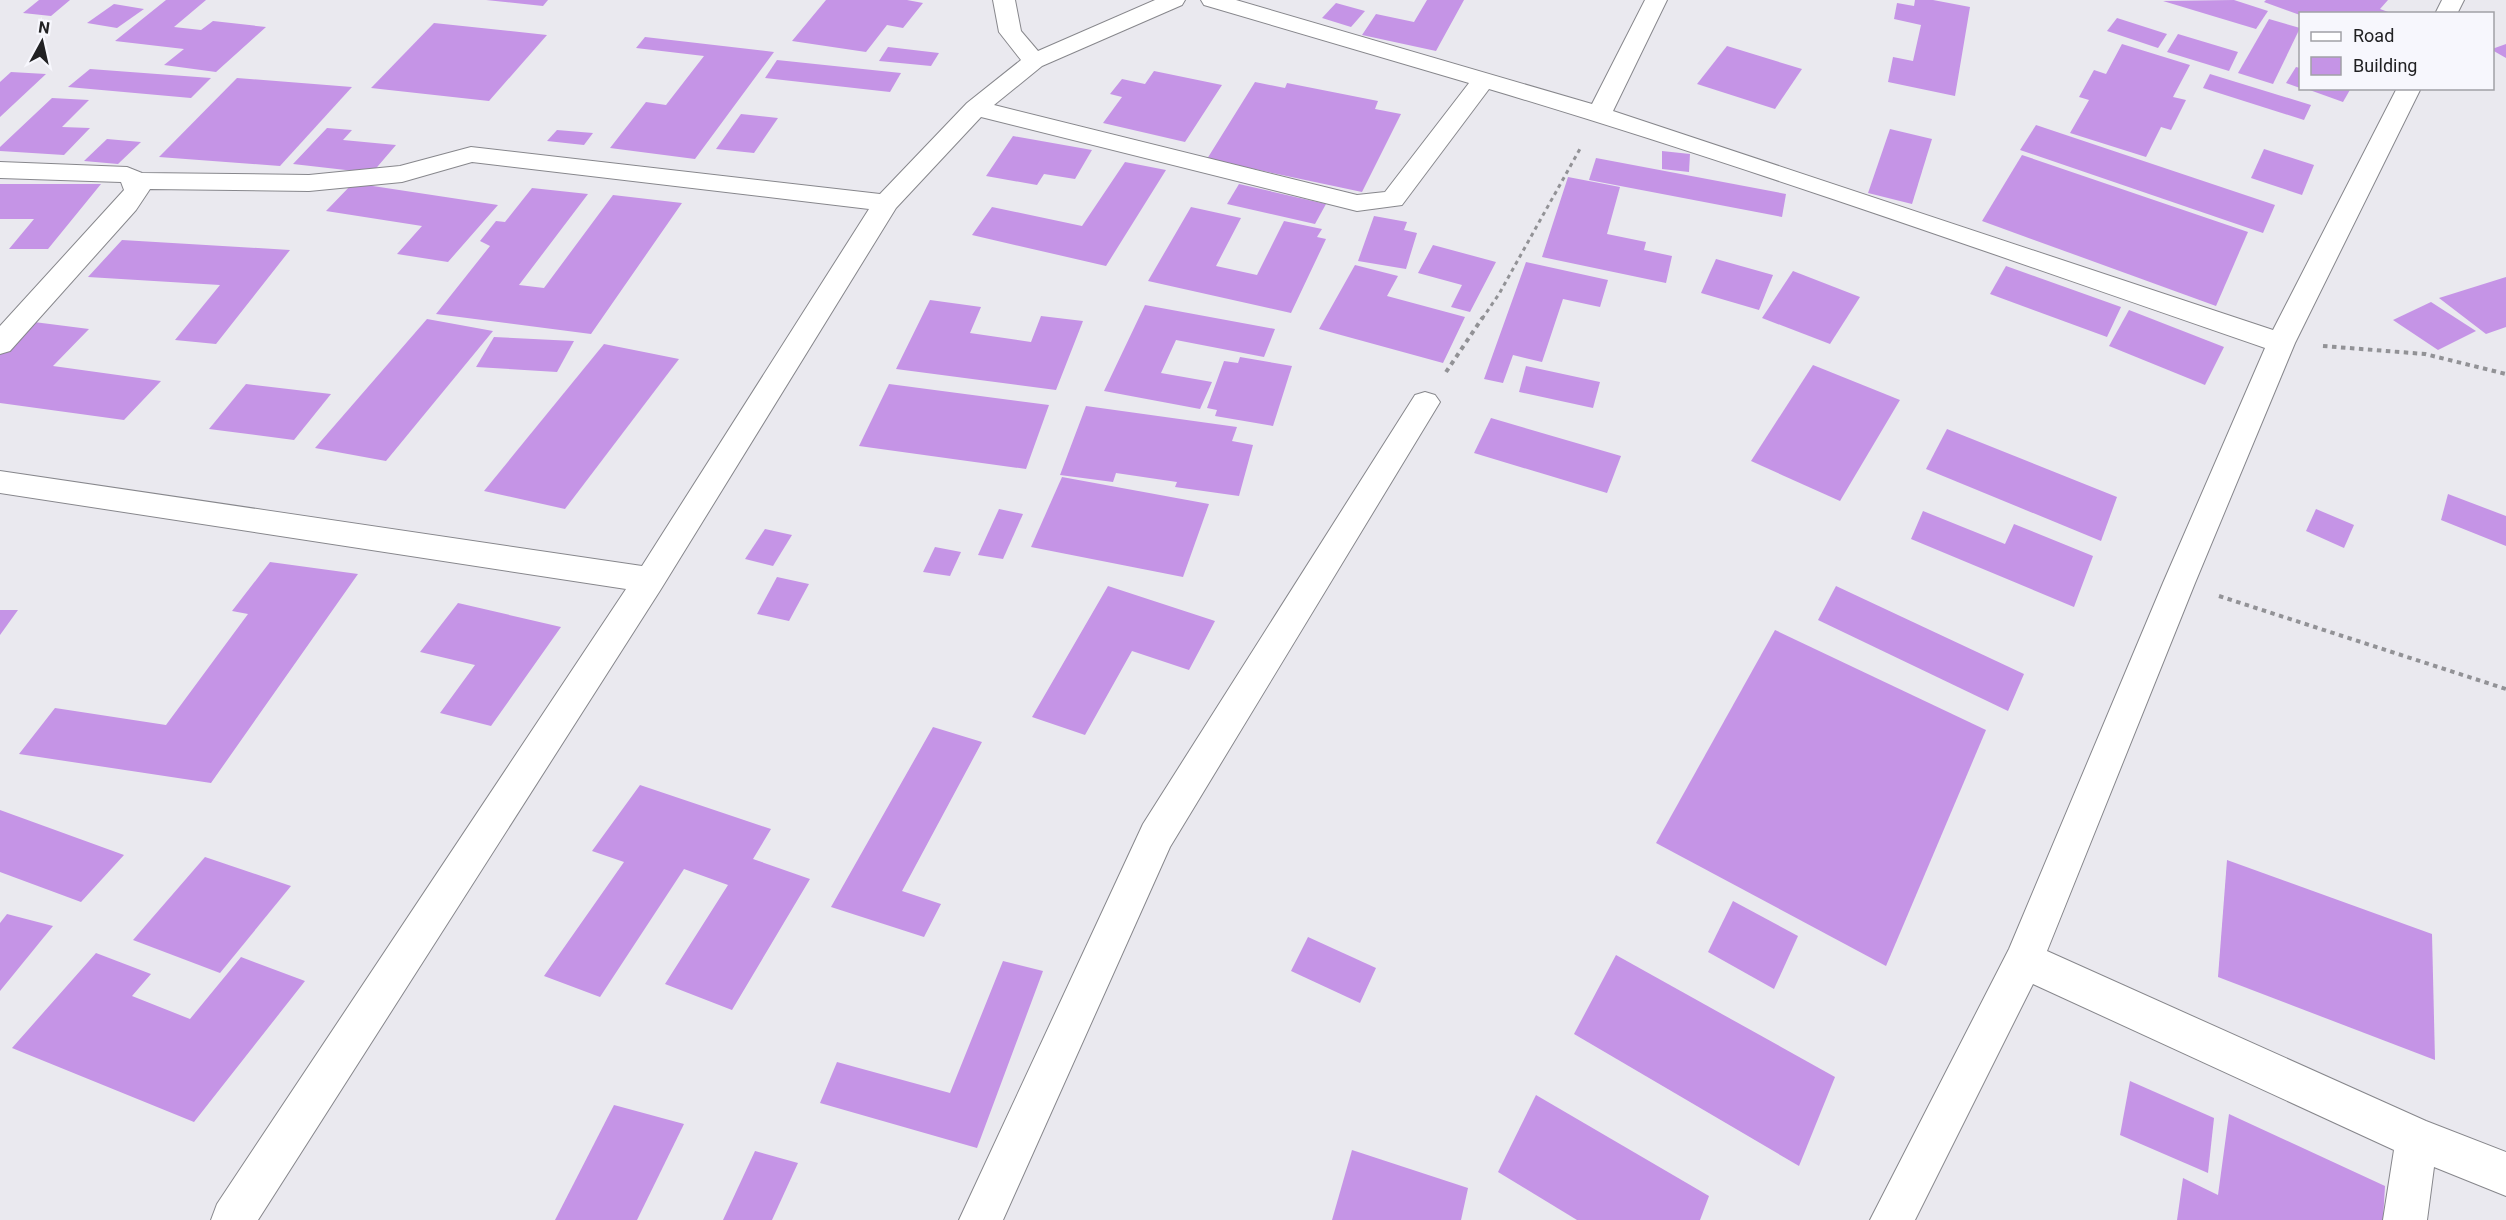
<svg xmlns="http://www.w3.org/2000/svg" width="2506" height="1220" font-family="Roboto,sans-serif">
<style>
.building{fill:#c594e6}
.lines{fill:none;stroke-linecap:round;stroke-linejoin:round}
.minor-casing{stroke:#87878c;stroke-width:2}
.path-far1{stroke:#929296;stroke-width:3;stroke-dasharray:4 4;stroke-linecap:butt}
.path{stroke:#929296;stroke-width:4;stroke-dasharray:4.5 4.5;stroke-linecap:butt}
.minor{fill:#fff;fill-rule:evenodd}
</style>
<rect width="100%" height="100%" fill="#eae9ef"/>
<!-- building -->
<g class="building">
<polygon points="39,0 70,0 51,16 23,13"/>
<polygon points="166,0 206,0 174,27 201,30 213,21 266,27 216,72 164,65 184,49 115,41"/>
<polygon points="486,0 548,0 543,6"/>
<polygon points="826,0 907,0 923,3 903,28 887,25 866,52 792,41"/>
<polygon points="1427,0 1464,0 1436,51 1362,35 1376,14 1414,22"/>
<polygon points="1915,0 1933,0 1970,7 1955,96 1888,82 1893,57 1913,61 1921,25 1894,19 1897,3 1914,6"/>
<polygon points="2234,0 2268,11 2256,29 2163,1"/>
<polygon points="2266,0 2388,0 2380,9 2391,13 2300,15 2264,2"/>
<polygon points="1336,3 1365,11 1351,27 1322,18"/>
<polygon points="114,4 144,9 117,28 87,23"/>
<polygon points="2117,18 2167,34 2158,48 2107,31"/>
<polygon points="2269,19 2300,28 2273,84 2238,73"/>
<polygon points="434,23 547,35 489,101 371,88"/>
<polygon points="2178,34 2238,52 2229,71 2167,52"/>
<polygon points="645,37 774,52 695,159 610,148 646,102 666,105 704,56 636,48"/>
<polygon points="2122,44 2190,65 2173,97 2186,100 2171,130 2161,127 2146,157 2070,133 2089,100 2079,97 2094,70 2106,74"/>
<polygon points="2506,44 2506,58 2492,50 2492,49"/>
<polygon points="1727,46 1802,69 1775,109 1697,84"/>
<polygon points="888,47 939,53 931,66 879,61"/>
<polygon points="777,60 901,73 890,92 765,78"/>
<polygon points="2296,67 2300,68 2300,88 2286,83"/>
<polygon points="90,69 211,78 191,98 68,87"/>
<polygon points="1154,71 1222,85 1185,142 1103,123 1122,97 1110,94 1122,79 1145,84"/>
<polygon points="11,72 46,74 0,117 0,82"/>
<polygon points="2210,74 2311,105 2304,120 2203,88"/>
<polygon points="237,78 352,87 280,166 159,157"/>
<polygon points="1255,82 1285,88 1287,83 1378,101 1375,109 1401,114 1362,192 1207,159"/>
<polygon points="2304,88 2351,88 2343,102"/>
<polygon points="52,98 89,100 62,127 90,128 64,155 0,151 0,147"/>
<polygon points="741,114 778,118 754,153 716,149"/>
<polygon points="2036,125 2275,205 2263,233 2020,150"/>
<polygon points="327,128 352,130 343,140 396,145 372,173 293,164"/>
<polygon points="1890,129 1932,139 1912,204 1868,193"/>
<polygon points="557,130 593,133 584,145 547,141"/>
<polygon points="1013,136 1092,150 1075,179 1044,174 1037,185 986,176"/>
<polygon points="107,139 141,142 118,164 84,161"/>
<polygon points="2264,149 2314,165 2302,195 2251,178"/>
<polygon points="1662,151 1690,154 1689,172 1662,169"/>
<polygon points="2022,155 2248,232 2216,306 1982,221"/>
<polygon points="1596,158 1786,194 1782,217 1589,180"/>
<polygon points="1125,162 1166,170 1106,266 972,235 992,207 1082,226"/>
<polygon points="1568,177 1620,187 1607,234 1646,242 1644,250 1672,256 1666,283 1542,257"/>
<polygon points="353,183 498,205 448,262 397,254 422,226 326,211"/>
<polygon points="0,184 101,184 48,249 9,249 34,219 0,219"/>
<polygon points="1239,184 1326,204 1315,224 1227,204"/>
<polygon points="532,188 588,194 519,285 544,288 613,195 682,203 591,334 436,314 490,246 480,241 496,221 505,222"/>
<polygon points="1191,207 1241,218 1216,266 1257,275 1284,221 1322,229 1317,237 1326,239 1291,313 1148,281"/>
<polygon points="1374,216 1407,222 1404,230 1417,233 1406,269 1358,261"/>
<polygon points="122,240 290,250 216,344 175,340 220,285 88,277"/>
<polygon points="1433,245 1496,262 1470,312 1451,307 1462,285 1418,273"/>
<polygon points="1716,259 1773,275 1759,310 1701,293"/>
<polygon points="1526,262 1608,280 1600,307 1563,299 1542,362 1513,355 1503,383 1484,379"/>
<polygon points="1355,265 1398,276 1387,296 1465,317 1443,363 1319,329"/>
<polygon points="2006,266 2121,307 2107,337 1990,294"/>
<polygon points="1793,271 1860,297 1830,344 1762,318"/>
<polygon points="2506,277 2506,327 2486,334 2439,298"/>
<polygon points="930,300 981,307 970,333 1031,342 1041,316 1083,321 1056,390 896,369"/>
<polygon points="2431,302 2476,331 2438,350 2393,320"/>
<polygon points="1145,305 1275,329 1264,357 1176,340 1161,373 1212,382 1200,409 1104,391"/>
<polygon points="2129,310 2224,347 2205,385 2109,346"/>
<polygon points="427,319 493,331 386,461 315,448"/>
<polygon points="34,322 89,329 53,366 161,381 124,420 0,403 0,355"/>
<polygon points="494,337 574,341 557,372 476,367"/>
<polygon points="604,344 679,359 565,509 484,491"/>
<polygon points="1240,357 1292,366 1273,426 1215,416 1217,410 1207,408 1224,361 1238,363"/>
<polygon points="1813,365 1900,400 1840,501 1751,461"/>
<polygon points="1526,366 1600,382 1593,408 1519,392"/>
<polygon points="246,384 331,394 294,440 209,429"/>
<polygon points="889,384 1049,405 1026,469 859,446"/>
<polygon points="1086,406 1237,427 1232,441 1253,445 1239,496 1175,487 1177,482 1116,473 1113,482 1060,475"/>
<polygon points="1491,418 1621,456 1607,493 1474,453"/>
<polygon points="1947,429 2117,497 2101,541 1926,469"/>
<polygon points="1062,477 1209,504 1183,577 1031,547"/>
<polygon points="2448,494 2506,516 2506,546 2441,520"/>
<polygon points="999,509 1023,514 1003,559 978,555"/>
<polygon points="2316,509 2354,525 2344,548 2306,531"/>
<polygon points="1923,511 2005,544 2014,524 2093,556 2074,607 1911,539"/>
<polygon points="765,529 792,535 773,566 745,559"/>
<polygon points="935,547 961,552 950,576 923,572"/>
<polygon points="270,562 358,574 211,783 19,754 55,708 166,725 248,614 232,611"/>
<polygon points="777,577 809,584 789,621 757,614"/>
<polygon points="1108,586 1215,621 1189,670 1132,651 1085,735 1032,717"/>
<polygon points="1836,586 2024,674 2008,711 1818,620"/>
<polygon points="458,603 561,627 491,726 440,713 475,665 420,652"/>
<polygon points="0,610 18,610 0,635"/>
<polygon points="1775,630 1986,730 1886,966 1656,843"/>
<polygon points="933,727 982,742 902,891 941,904 924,937 831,907"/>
<polygon points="640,785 771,829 753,859 810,879 732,1010 665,984 728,885 684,869 600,997 544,976 624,862 592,851"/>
<polygon points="0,810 124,855 81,902 0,872"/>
<polygon points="205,857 291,886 220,973 133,940"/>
<polygon points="2227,860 2432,934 2435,1060 2218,977"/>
<polygon points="1733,901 1798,936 1774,989 1708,952"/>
<polygon points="7,914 53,926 0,991 0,923"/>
<polygon points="1308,937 1376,968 1360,1003 1291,971"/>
<polygon points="96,953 151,974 132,996 190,1019 241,957 305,981 194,1122 12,1048"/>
<polygon points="1616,955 1835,1077 1799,1166 1574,1034"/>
<polygon points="1003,961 1043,971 977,1148 820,1103 837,1062 950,1093"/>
<polygon points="2130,1081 2214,1118 2208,1173 2120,1135"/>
<polygon points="1536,1095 1709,1196 1700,1220 1577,1220 1498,1172"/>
<polygon points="614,1105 684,1124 637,1220 555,1220"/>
<polygon points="2229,1114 2385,1186 2383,1220 2177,1220 2183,1178 2218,1195"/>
<polygon points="1352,1150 1468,1188 1461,1220 1332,1220"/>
<polygon points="755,1151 798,1163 772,1220 723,1220"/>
</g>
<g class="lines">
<!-- minor casing -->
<g class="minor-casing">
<g id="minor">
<path d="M993 0H1015L1021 31 1038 51 1155 0H1185L1182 5 1042 66 994 105 1357 195 1385 192 1469 83 1204 5 1201 0H1236L1592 104 1645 0H1667L1613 111 2273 330 2397 88H2421L2295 343 2195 583 2047 951 2426 1121 2506 1152V1196L2434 1167 2427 1220H2383L2394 1150 2033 984 1915 1220H1870L2009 949 2163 583 2265 348C2007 259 1750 167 1489 89L1402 205 1357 211 981 117 896 208 661 589 258 1220H211L217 1204 626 589 0 493V471L642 566 869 209 472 162 402 182 309 191 150 189 136 210 10 351 0 354V326L124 190 121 182 0 178V162L127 167 142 173 309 175 400 166 471 147 880 194 967 103 1021 60 999 32Z"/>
<polygon points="2442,0 2464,0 2457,14 2435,14"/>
<polygon points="1425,392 1435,395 1440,402 1170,847 1003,1220 959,1220 1143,824 1415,395"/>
</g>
</g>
<!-- path-far1 -->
<polyline class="path-far1" points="1482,319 1499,294 1581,147"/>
<!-- path -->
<g class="path">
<polyline points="2323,346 2425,354 2506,374"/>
<polyline points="1446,372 1483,317"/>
<polyline points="2219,596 2506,689"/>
</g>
<!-- minor -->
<use href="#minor" class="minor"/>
</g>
<!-- legend -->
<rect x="2299" y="12" width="195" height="78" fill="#f7f7fd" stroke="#a1a1a6" stroke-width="1.5"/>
<rect x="2311" y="32" width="30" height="9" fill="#ffffff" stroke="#a1a1a6" stroke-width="1.5"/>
<text x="2353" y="42" font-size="18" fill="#212123">Road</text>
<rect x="2311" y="57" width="30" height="18" fill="#c594e6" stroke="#a1a1a6" stroke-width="1.5"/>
<text x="2353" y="72" font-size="18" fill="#212123">Building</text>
<!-- north arrow -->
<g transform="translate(42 42) rotate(8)" stroke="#f7f7fd" stroke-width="4.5" paint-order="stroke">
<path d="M0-4.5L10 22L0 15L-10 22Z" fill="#212123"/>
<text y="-9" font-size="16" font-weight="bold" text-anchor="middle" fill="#212123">N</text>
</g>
</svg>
